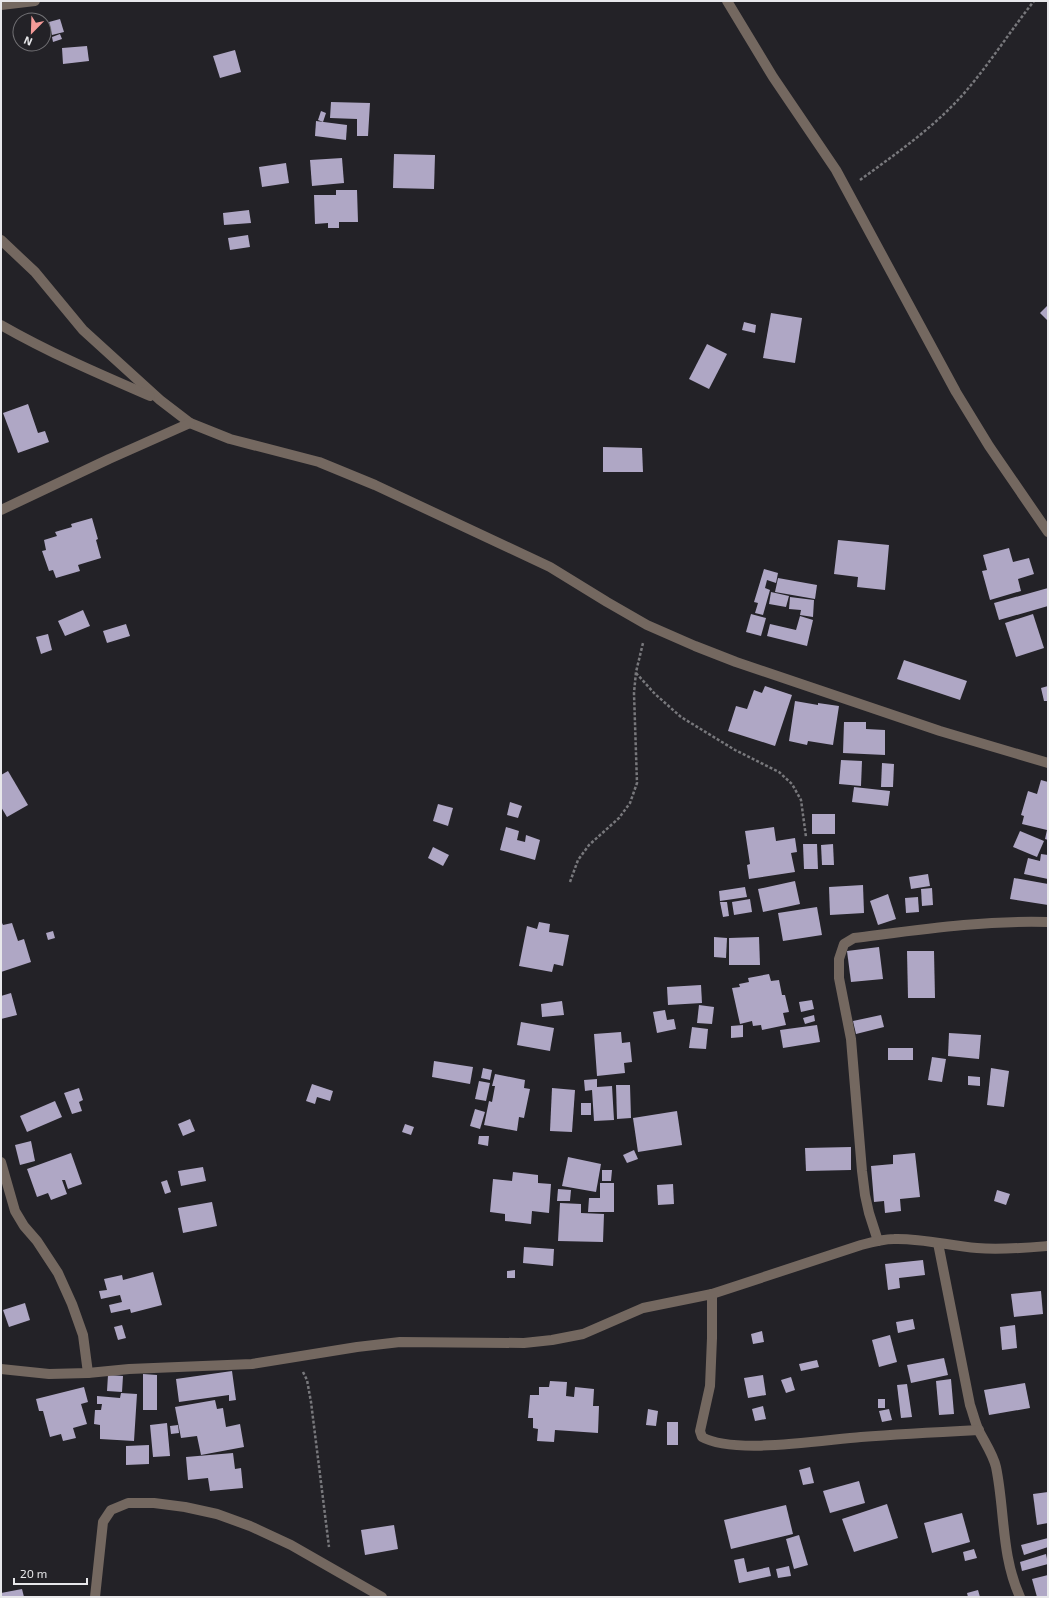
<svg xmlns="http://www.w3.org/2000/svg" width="1049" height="1598" font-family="'Exo 2',sans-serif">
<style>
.building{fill:#afa7c5}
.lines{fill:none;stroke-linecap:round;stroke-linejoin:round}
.path{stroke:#78787c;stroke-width:2.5;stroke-dasharray:3 2;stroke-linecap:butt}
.minor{stroke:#746860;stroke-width:10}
</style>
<rect width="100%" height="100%" fill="#232227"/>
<!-- building -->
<g class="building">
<polygon points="60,19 64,32 52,35 49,22"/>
<polygon points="60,34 62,39 53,42 52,37"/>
<polygon points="87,46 89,61 63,64 62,48"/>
<polygon points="235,50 241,72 220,78 213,56"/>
<polygon points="331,102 370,103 368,136 357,136 357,119 330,118"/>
<polygon points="321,111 326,113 323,122 318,120"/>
<polygon points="316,121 347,125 346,140 315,136"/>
<polygon points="394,154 435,155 434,189 393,188"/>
<polygon points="342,158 344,183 312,186 310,160"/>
<polygon points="286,163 289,183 262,187 259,167"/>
<polygon points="336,190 357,190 358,222 339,222 339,228 328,228 328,223 315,224 314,195 336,195"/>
<polygon points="249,210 251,223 224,225 223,213"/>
<polygon points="248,235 250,247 230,250 228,238"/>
<polygon points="1048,305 1048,321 1040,313"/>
<polygon points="771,313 802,318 795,363 763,358"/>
<polygon points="744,322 756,325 755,333 742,330"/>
<polygon points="707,344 727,354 709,389 689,379"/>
<polygon points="28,404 38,433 45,431 49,442 18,453 3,413"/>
<polygon points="603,447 642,448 643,472 603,472"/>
<polygon points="92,518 98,539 96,540 101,558 78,565 80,571 56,578 53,570 49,571 42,551 46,550 44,540 57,536 55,532 72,527 71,524"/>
<polygon points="838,540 889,545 885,590 857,587 858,577 834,574"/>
<polygon points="1009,548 1013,562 1029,558 1034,574 1018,579 1021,591 990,600 982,571 987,570 983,555"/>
<polygon points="764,569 778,573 776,583 767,580 765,588 770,590 763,615 755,613 758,603 754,602"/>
<polygon points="778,578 817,585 815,599 775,592"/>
<polygon points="1048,588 1048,606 999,620 994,603"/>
<polygon points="771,592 789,596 786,607 769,604"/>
<polygon points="790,597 814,600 813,617 800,615 801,610 789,609"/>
<polygon points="83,610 90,626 65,636 58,621"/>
<polygon points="751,614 766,618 761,636 746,632"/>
<polygon points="1033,614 1044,648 1016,657 1005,623"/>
<polygon points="800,616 813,620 807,646 767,636 770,624 796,630"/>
<polygon points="126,624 130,636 107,643 103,631"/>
<polygon points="48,634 52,650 41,654 36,637"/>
<polygon points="904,660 967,681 960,700 897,679"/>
<polygon points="765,686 792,695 775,746 728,731 736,706 747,709 754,690 762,693"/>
<polygon points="1048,686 1048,701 1044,701 1041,688"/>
<polygon points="795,701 818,705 818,703 839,706 833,745 808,741 807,745 789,741"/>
<polygon points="844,722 866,722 866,729 885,730 885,755 843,753"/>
<polygon points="841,760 862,761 861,786 839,784"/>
<polygon points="882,763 894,764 893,787 881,787"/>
<polygon points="8,771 28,805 7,817 1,807 1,775"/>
<polygon points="1041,780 1048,782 1048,840 1045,839 1047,830 1022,824 1024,816 1021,815 1028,791 1037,794"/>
<polygon points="854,787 890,791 888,806 852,802"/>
<polygon points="510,802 522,806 518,818 507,815"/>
<polygon points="438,804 453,808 448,826 433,821"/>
<rect x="812" y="814" width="23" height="20"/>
<polygon points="506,827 519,831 517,840 525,842 526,835 540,840 535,860 500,850"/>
<polygon points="774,827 776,841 795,838 797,852 791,853 795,872 749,879 747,865 750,864 745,831"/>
<polygon points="1020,831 1044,841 1037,857 1013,847"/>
<polygon points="803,844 817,844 818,869 804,869"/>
<polygon points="833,844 834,865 822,865 821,845"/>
<polygon points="433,847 449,855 443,866 428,858"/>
<polygon points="1041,854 1048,855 1048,879 1024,874 1028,858 1040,861"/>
<polygon points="928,874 930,886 911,889 909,877"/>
<polygon points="1014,878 1048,884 1048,905 1010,899"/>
<polygon points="795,881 800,904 763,912 758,889"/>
<polygon points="863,885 864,913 830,915 829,887"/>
<polygon points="745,887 747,897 720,901 719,891"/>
<polygon points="932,888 933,905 922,906 921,889"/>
<polygon points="888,894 896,919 878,925 870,901"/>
<polygon points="918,897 919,912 906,913 905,898"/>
<polygon points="750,899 752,912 734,915 732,902"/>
<polygon points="720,902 727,902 729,916 723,917"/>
<polygon points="817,907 822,935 783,941 778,913"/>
<polygon points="1,921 3,925 12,923 18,941 24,939 31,962 1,972"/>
<polygon points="539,922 550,924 549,932 569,935 563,966 554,964 552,972 519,966 527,926 537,929"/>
<polygon points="53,931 55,938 48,940 46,933"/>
<polygon points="714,937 727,938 726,958 714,957"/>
<polygon points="759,937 760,965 729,965 729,938"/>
<polygon points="879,947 883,979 851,982 847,951"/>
<polygon points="907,951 934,951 935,998 908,998"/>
<polygon points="769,974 771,981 779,980 782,995 785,995 789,1012 783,1013 786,1025 762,1030 761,1025 753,1026 752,1021 740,1024 732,988 740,987 739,984 749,982 748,978"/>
<polygon points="701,985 702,1003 668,1005 667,987"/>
<polygon points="11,993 17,1015 1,1019 1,996"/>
<polygon points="812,1000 814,1009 801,1012 799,1002"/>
<polygon points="562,1001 564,1015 542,1017 541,1004"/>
<polygon points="699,1005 714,1007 712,1024 697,1023"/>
<polygon points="665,1010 667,1020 674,1019 676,1029 657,1033 653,1012"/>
<polygon points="814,1015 815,1021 805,1024 803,1018"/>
<polygon points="881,1015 884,1027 856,1034 853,1021"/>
<polygon points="521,1022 554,1028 550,1051 517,1045"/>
<polygon points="743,1025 743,1037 731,1038 731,1026"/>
<polygon points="817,1025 820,1042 783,1048 780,1030"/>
<polygon points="692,1027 708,1029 706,1049 689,1048"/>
<polygon points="621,1032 622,1043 630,1042 632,1062 624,1063 625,1073 597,1076 594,1034"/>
<polygon points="949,1033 981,1035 979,1059 948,1056"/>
<rect x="888" y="1048" width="25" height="12"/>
<polygon points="932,1057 946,1059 942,1082 928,1080"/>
<polygon points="434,1061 473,1067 470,1084 432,1077"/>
<polygon points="483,1068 492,1070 490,1080 481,1078"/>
<polygon points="991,1068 1009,1071 1004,1107 987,1105"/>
<polygon points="495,1074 525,1080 524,1088 530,1089 524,1118 519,1117 517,1131 484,1125 489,1101 492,1102 495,1086 492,1086"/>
<polygon points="968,1076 980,1077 980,1086 968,1085"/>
<polygon points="597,1079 597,1087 612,1086 614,1120 594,1121 592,1090 585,1091 584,1080"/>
<polygon points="479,1081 490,1083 486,1101 475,1099"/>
<polygon points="312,1084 333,1091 330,1101 317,1097 315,1104 306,1101"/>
<polygon points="616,1085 630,1085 631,1118 617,1119"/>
<polygon points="79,1088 83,1100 79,1102 82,1111 72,1114 64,1093"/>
<polygon points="552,1088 575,1090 572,1132 550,1131"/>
<polygon points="55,1101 62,1117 27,1132 20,1116"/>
<rect x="581" y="1103" width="10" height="12"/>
<polygon points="475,1109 485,1112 480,1129 470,1126"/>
<polygon points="677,1111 682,1145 638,1152 633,1118"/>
<polygon points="190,1119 195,1131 183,1136 178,1124"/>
<polygon points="405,1124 414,1127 411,1135 402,1132"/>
<polygon points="479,1136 489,1136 488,1146 478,1144"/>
<polygon points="31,1141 35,1161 20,1165 15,1145"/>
<polygon points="851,1147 851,1170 806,1171 805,1148"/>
<polygon points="634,1150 638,1159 627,1163 623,1155"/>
<polygon points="71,1153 82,1184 68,1189 65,1180 62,1180 67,1194 51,1200 48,1193 37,1197 27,1169"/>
<polygon points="915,1153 920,1197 900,1199 901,1211 885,1213 884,1201 874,1202 871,1166 893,1164 893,1155"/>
<polygon points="568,1157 601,1164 596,1192 562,1186"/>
<polygon points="203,1167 206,1181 181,1186 178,1171"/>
<polygon points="602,1170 612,1170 611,1181 602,1181"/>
<polygon points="513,1172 538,1175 538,1183 551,1184 549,1213 532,1211 531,1224 505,1221 505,1214 490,1212 493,1179 512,1181"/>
<polygon points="167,1180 171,1192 165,1194 161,1182"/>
<polygon points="600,1183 614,1183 614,1212 588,1212 589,1198 600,1198"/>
<polygon points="673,1184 674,1204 658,1205 657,1185"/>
<polygon points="558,1189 571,1190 570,1201 557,1201"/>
<polygon points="997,1190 1010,1194 1006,1205 994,1201"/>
<polygon points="212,1202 217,1226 183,1233 178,1208"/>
<polygon points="560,1203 581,1204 581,1213 604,1214 603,1242 558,1241"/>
<polygon points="524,1247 554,1249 553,1266 523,1263"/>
<polygon points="923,1260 925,1275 899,1278 900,1288 888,1290 885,1264"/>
<polygon points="515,1270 515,1278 507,1278 507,1271"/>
<polygon points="153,1272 162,1305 131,1313 130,1309 111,1313 109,1305 122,1302 120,1295 101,1299 99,1291 107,1290 104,1279 122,1275 123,1280"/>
<polygon points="1041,1291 1043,1314 1014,1317 1011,1294"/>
<polygon points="25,1303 30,1320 9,1327 3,1310"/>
<polygon points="913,1319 915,1329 898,1333 896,1322"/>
<polygon points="122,1325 126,1338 118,1340 114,1327"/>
<polygon points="1015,1325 1017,1348 1002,1350 1000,1327"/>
<polygon points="762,1331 764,1342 753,1344 751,1334"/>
<polygon points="890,1335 897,1362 879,1367 872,1340"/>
<polygon points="944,1358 948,1375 911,1383 907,1365"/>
<polygon points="817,1360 819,1367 801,1371 799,1364"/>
<polygon points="232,1371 236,1400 229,1401 229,1395 179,1402 176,1379"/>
<polygon points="143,1374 157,1375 157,1410 143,1410"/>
<polygon points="108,1375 123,1376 122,1392 107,1391"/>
<polygon points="763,1375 766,1395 748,1398 744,1378"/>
<polygon points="791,1377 795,1390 786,1393 781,1380"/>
<polygon points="951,1379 954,1414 939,1415 936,1381"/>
<polygon points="550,1381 567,1382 566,1396 574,1397 575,1387 594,1389 593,1406 599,1406 598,1433 555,1430 554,1442 537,1441 538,1429 533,1428 533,1418 528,1418 530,1395 539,1395 539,1387 549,1387"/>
<polygon points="1025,1383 1030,1408 989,1415 984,1390"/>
<polygon points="907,1384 912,1417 901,1418 897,1385"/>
<polygon points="84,1387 88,1402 81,1404 87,1424 73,1428 76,1438 63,1441 61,1434 50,1437 43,1411 39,1411 36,1399"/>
<polygon points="121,1393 137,1394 134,1441 100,1439 100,1425 94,1424 95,1410 101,1410 102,1404 97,1404 97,1396 120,1398"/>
<rect x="878" y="1399" width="7" height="9"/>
<polygon points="215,1400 217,1409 223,1408 226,1427 240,1424 244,1447 201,1455 197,1436 181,1438 175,1407"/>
<polygon points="763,1406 766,1419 755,1421 752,1409"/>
<polygon points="648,1409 658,1411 656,1426 646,1425"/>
<polygon points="889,1409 892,1420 882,1422 879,1411"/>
<rect x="667" y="1422" width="11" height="23"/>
<polygon points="167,1423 170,1456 153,1457 150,1425"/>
<polygon points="178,1425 179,1433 171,1434 170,1426"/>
<polygon points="149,1445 149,1464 126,1465 126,1446"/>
<polygon points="233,1453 235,1469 241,1468 243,1488 210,1491 208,1478 188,1480 186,1457"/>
<polygon points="810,1467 814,1483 803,1485 799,1470"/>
<polygon points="859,1481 865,1503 830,1513 823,1491"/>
<polygon points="1048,1492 1048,1523 1037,1525 1033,1494"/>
<polygon points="887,1504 898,1538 854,1552 842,1519"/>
<polygon points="786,1505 793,1534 731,1549 724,1520"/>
<polygon points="962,1513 970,1542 932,1553 924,1523"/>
<polygon points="394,1525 398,1549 365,1555 361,1530"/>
<polygon points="799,1535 808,1565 794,1569 786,1539"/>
<polygon points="1048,1538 1048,1547 1024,1555 1021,1545"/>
<polygon points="974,1549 977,1558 965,1561 963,1552"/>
<polygon points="1046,1554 1048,1564 1022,1571 1020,1562"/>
<polygon points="744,1558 747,1572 769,1567 771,1576 739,1583 734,1560"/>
<polygon points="789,1566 791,1576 778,1578 776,1569"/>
<polygon points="1048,1575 1048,1597 1037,1597 1032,1579"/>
<polygon points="22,1589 24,1597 1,1597 1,1593"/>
<polygon points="978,1590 980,1597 968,1597 967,1593"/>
</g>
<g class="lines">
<!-- path -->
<g class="path">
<path d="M860 180C897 153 936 126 966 91 990 63 1011 30 1034 1"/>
<polyline points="636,673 655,694 681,717 735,750 779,772 792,784 801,800 806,837"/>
<polyline points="570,882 578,860 589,845 619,818 630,803 637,783 634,693 636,672 643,643"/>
<polyline points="303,1372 307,1380 311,1402 329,1547"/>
</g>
<!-- minor -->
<g class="minor">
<polyline points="727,1 773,77 836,170 956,392 989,446 1048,532"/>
<polyline points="1,5 35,1"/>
<polyline points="1,240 35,272 83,330 160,400 190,423 230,439 319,462 375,485 550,567 607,602 647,625 695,646 736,662 940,731 1048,763"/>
<path d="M1 325C50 353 99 374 150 396"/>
<polyline points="1,510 109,459 190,423"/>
<polyline points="1,1162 15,1211 24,1226 37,1241 58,1273 72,1304 83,1335 88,1373"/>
<path d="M878 1241 869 1213 865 1195 862 1171 851 1039 839 978V959L844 944 854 938C918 930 983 920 1048 922"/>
<path d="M938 1243 970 1405C973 1413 975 1423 979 1431 985 1443 993 1454 996 1467 1005 1510 1001 1556 1020 1597"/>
<path d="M712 1294V1338L710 1386 700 1431 702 1437C734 1455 822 1440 861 1437 900 1434 939 1432 979 1430"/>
<path d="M1 1369 49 1374 88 1373 129 1369 252 1364 357 1347 400 1342 524 1343 552 1340 583 1334 643 1308 712 1294 861 1245C872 1242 883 1239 894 1239 922 1238 950 1246 977 1248 1001 1250 1024 1248 1048 1246"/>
<polyline points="95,1597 103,1522 111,1510 128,1503 154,1503 185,1507 217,1514 250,1526 291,1545 382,1597"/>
</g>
</g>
<!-- border -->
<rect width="1049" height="1598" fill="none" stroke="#e8e8eb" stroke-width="4"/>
<!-- north arrow -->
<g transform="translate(32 32) rotate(203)"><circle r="19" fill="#232227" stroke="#727175"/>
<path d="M0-3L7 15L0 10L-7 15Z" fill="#f59b98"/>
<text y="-6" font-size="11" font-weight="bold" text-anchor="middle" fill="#e8e8eb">N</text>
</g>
<!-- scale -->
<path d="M14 1578v6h73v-6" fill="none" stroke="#e8e8eb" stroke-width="2"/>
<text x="20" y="1578" font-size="12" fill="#e8e8eb" stroke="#232227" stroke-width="3" paint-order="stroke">20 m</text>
</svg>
